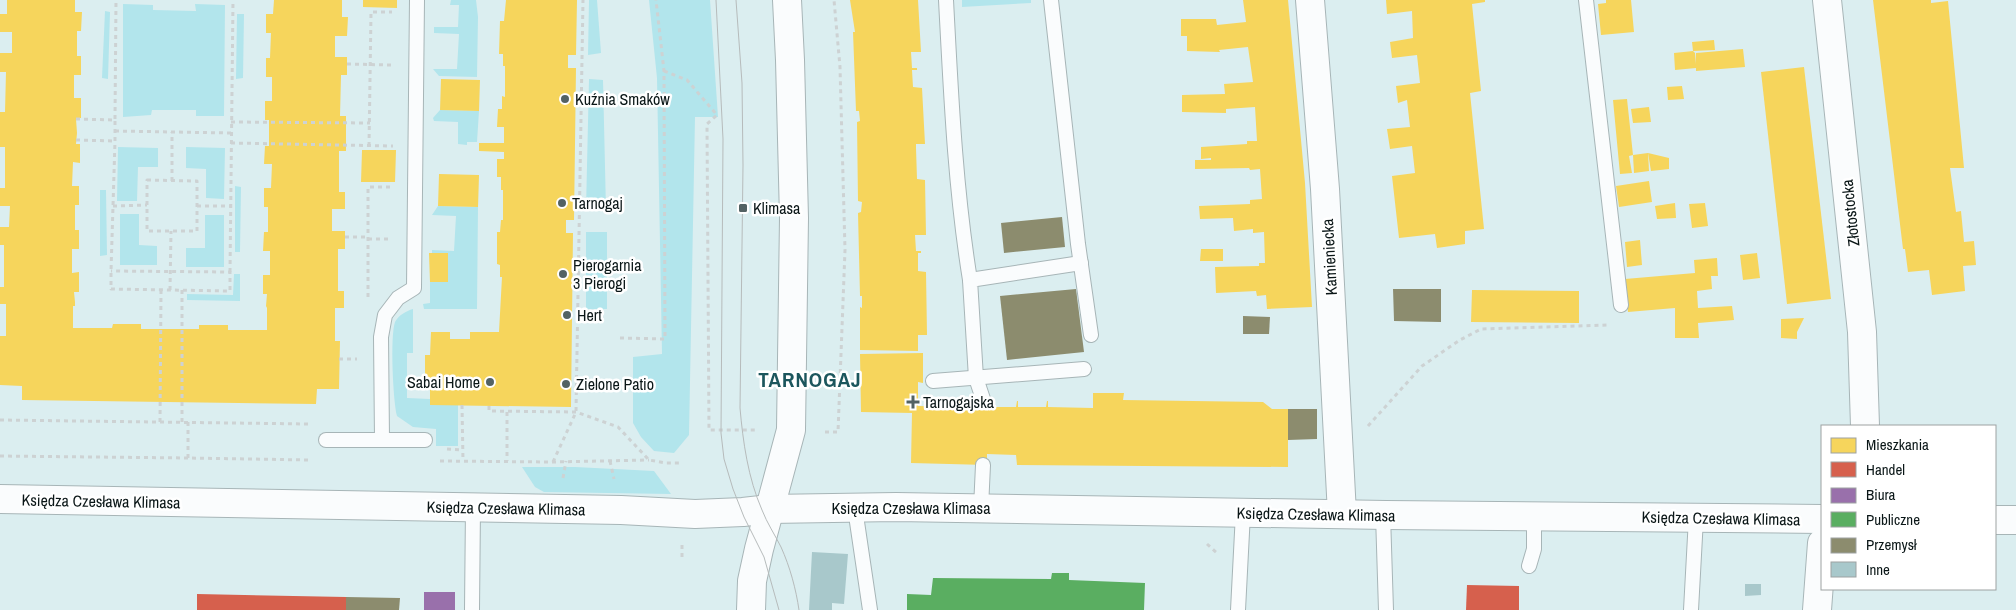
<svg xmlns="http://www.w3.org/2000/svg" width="2016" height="610" font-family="'Archivo Narrow',sans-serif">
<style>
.green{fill:#b2e5ec}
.homes{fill:#f6d55c}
.shops{fill:#d6604d}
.offices{fill:#9970ab}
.public{fill:#5aae61}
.industry{fill:#8c8c6e}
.building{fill:#a8c8cb}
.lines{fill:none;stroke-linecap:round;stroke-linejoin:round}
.lane-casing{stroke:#a7b5b7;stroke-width:16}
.street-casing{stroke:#a7b5b7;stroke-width:30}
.secondary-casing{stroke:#a7b5b7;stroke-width:30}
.path{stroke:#cdd2d3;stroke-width:3;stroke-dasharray:4 4;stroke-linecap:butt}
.lane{stroke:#fafcfd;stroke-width:14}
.street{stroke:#fafcfd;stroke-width:28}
.secondary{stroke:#fafcfd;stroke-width:28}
.tram{stroke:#b6bbbb;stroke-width:1}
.poi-dot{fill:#536263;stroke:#fff;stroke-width:2}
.labels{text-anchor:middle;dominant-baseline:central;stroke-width:5;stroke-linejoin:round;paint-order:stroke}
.poi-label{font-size:16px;fill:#0a1617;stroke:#fff;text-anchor:start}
.street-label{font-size:16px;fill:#0a1617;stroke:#fff}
.district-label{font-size:21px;font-weight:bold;letter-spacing:1px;fill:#1c565d;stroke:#fff}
</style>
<rect width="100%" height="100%" fill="#dbeef0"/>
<!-- green -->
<g class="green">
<polygon points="451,0 476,0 478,17 477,77 439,76 433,69 457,69 459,34 434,33 434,27 458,27 459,5 450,5"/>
<polygon points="589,0 597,0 601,53 588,55"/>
<polygon points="649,0 710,0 718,117 695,117 689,435 674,453 654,451 641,437 633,423 633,357 662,354 657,78"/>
<polygon points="962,0 1031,0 1031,3 962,7"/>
<polygon points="123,4 153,5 153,10 196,11 195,4 225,5 224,116 196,116 196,110 152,110 151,115 123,117"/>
<polygon points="105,11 110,12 108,79 102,78"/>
<polygon points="237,14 244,14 243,78 236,79"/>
<polygon points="589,79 603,80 606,210 586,209"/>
<polygon points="440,110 479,111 477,142 467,142 467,145 458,144 458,122 434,121 433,118"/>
<polygon points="118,147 158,148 158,167 138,167 137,201 117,201"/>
<polygon points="186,147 225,148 224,199 206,198 206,169 186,168"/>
<polygon points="235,186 241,187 240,252 235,252"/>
<polygon points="100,190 106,190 107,255 100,256"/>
<polygon points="438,206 478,207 477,309 424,309 423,304 430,303 430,282 448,282 448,253 432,253 432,250 454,251 456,216 432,215"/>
<polygon points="120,214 139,214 139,245 157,246 157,265 120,265"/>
<polygon points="205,215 224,215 224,267 186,267 186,248 205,248"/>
<rect x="586" y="232" width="21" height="77"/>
<polygon points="234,274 240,274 240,301 187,300 187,294 233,295"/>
<path d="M413 309V353H407V398L430 399V405H458V446H436V429L413 427 397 416C393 401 390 336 395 322 399 315 406 311 413 309Z"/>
<polygon points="522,467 575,467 654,471 671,494 544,492 535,487"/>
</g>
<!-- homes -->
<g class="homes">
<polygon points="7,0 75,0 75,12 82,12 81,31 77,31 77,56 81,56 81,75 74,75 74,98 81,98 81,118 76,118 76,119 77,133 76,144 80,144 80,163 73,162 72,186 79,186 79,205 75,205 75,230 79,230 79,249 72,249 72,273 79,272 79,292 74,292 75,302 75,306 73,306 73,328 112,328 113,324 141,324 141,329 199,329 199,325 228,325 228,330 267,330 267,308 266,306 267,294 263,294 263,275 270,275 270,251 263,251 264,232 268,232 268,207 264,207 264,188 271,188 272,164 264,164 265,146 269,146 269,120 265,120 265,101 272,101 272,77 266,77 266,58 270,58 271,33 266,33 266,14 273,14 274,0 342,0 342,17 348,17 347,36 335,36 335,57 347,57 347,75 341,75 340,116 346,116 346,151 339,151 339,192 345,192 345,209 332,209 332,231 345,231 345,249 338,249 338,291 344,291 344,308 335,308 335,341 340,341 339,389 317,389 316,404 22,400 22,386 0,385 0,336 6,336 6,304 0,304 0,287 4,287 4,245 0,245 0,227 9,227 10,206 0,206 0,188 5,188 5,147 0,147 0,112 5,112 6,72 0,72 0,53 12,53 12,32 0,32 0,14 7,14"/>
<polygon points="363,0 397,0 397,8 363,7"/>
<polygon points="506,0 577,0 576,55 568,55 568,68 576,68 574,220 566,220 566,233 573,233 571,407 430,405 430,381 425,381 425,355 430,355 431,332 450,332 450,339 470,339 470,332 499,332 502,277 500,277 500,265 497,264 497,232 500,232 501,220 503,220 503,190 501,190 501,177 497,177 497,159 504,159 504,152 479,151 479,143 504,143 504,127 497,127 498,109 502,109 502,96 505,97 505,66 503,66 503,54 499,54 500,21 504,21"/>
<polygon points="850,0 918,0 921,52 911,52 912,68 917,68 917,70 912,70 913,87 922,88 925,144 916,144 916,148 917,179 925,180 926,235 915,235 916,251 921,251 921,253 918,253 918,271 926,272 927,335 918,335 918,351 860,350 860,307 862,308 862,296 860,296 858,213 861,212 862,202 858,201 857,122 860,121 859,111 856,111 853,32 855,32"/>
<polygon points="1243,0 1288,0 1305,183 1312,307 1267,309 1266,295 1257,296 1256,291 1216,293 1215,267 1259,266 1259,263 1265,263 1264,232 1253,233 1253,229 1234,231 1233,218 1200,219 1199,206 1250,204 1250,200 1262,199 1260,169 1250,170 1249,168 1195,169 1195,160 1211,160 1211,158 1201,159 1201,147 1247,144 1247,141 1257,141 1255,107 1226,109 1226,113 1182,112 1182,95 1225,94 1224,84 1253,82 1248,47 1219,50 1220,52 1187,51 1187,36 1181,36 1181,19 1216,19 1217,25 1246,22"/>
<polygon points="1386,0 1485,0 1485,2 1472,4 1481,91 1470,93 1484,229 1465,231 1465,244 1437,248 1435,234 1399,238 1392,176 1415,173 1412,146 1390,149 1387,129 1410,127 1407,100 1398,103 1396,86 1420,83 1417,55 1392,58 1390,42 1413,38 1412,11 1387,14"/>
<polygon points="1606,0 1631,0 1634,32 1601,35 1598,4 1606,3"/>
<polygon points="1873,0 1931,0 1931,3 1948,1 1964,168 1950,168 1956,212 1961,211 1964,242 1974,241 1976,265 1963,266 1965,291 1932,295 1929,270 1908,272 1905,249 1903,249"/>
<polygon points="1714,40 1715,50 1693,51 1692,42"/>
<polygon points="1743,49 1745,67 1696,71 1696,68 1675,70 1674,53 1693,51 1695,53 1696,64 1696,53"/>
<polygon points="1804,67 1831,299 1787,304 1761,72"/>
<polygon points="441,79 480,80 479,111 440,110"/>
<polygon points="1682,86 1684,99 1668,100 1667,87"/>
<polygon points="1627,99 1633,155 1629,156 1632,173 1620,174 1613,100"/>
<polygon points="1649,107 1651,122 1633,123 1631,109"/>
<polygon points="362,150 396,150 395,182 361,182"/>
<polygon points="1648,153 1669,158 1669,169 1651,171"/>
<polygon points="1648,153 1649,171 1634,173 1633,155"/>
<polygon points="439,174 479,175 478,207 438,206"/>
<polygon points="1649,181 1652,202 1619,207 1616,186"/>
<polygon points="1675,203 1676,218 1657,219 1655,206"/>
<polygon points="1705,203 1708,226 1692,228 1689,204"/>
<polygon points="1640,240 1642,265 1627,267 1625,242"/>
<polygon points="1201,249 1223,249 1223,261 1200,261"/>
<polygon points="429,253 448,253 448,282 430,282"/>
<polygon points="1757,253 1760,278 1743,280 1740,255"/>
<polygon points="1717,258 1718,276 1711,276 1712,289 1697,291 1698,308 1732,306 1734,320 1698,323 1699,338 1675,338 1675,308 1628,312 1625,279 1695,273 1694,260"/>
<polygon points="1472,290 1579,291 1579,323 1471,322"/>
<polygon points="1804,318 1797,332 1797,339 1781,338 1781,319"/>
<polygon points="923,353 923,383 918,382 918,406 957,407 957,399 983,399 989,400 988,407 1016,407 1017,401 1018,401 1018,407 1046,407 1047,401 1048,401 1048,407 1093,408 1093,393 1124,393 1123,400 1263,402 1272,409 1288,409 1288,467 1017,465 1016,455 987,454 987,465 911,463 912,413 861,412 860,354"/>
</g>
<!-- shops -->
<g class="shops">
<polygon points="1467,585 1519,586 1519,610 1466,610"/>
<polygon points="197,594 346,597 346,610 197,610"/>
</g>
<!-- offices -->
<rect class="offices" x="424" y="592" width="31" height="18"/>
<!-- public -->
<polygon class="public" points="1052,573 1069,573 1069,580 1145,583 1144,610 907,610 907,594 931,595 933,578 1051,579"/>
<!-- industry -->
<g class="industry">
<polygon points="1062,217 1065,247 1004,253 1001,223"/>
<polygon points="1076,289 1084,352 1007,360 1000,296"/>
<polygon points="1393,289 1441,289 1441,322 1394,321"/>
<polygon points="1243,316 1270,317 1269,334 1243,334"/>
<polygon points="1288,409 1317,409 1317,439 1288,440"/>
<polygon points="346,597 400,598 399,610 346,610"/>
</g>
<!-- building -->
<g class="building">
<polygon points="812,552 848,554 844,604 832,603 832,610 809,610"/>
<polygon points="1745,584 1761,584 1761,595 1745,596"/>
</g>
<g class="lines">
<!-- lane casing -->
<g class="lane-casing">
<g id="lane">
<path d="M946 0C951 94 955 187 970 280"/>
<polyline points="1051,0 1078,244 1091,335"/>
<polyline points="1586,0 1621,305"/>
<polyline points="933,381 1084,369"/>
<polyline points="983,399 976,378 970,280 1081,263"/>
<polyline points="382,439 381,337 385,315 398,298 414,288 417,0"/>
<polyline points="326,440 425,440"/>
<polyline points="857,507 857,522 870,610"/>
<polyline points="981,508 983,465"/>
<polyline points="1383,515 1386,610"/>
<polyline points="1529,566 1534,549 1534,517"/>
<polyline points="472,610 473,507"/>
<polyline points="1238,610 1243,513"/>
<polyline points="1691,610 1696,518"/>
</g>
</g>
<!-- street casing -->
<g class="street-casing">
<g id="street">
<polyline points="1310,0 1325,189 1342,514"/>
<polyline points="1827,0 1862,332 1865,426"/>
<polyline points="0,499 621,510 695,514 743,512 769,509 896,507 1386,515 1822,519"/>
<polyline points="1995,520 2016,520"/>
<polyline points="1817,610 1822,543"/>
</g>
</g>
<!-- secondary casing -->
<g class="secondary-casing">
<polyline id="secondary" points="751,610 752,581 759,549 791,430 794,218 790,60 787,0"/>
</g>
<!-- path -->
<g class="path">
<polyline points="347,64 391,65"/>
<polyline points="664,71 687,80 717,115 707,124 709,430 758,430"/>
<polyline points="76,119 115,120 115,141 111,271 111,289 230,291 230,272 111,271"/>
<polyline points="115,119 116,0"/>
<polyline points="231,122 370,123"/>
<polyline points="115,131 231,133"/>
<polyline points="76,140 115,141"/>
<polyline points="231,143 393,146"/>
<polyline points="369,146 371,12 392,12"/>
<polygon points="147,180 197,181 197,231 147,231"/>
<polyline points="172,181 172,132"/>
<polyline points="113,206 147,205"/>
<polyline points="197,206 231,206"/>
<polyline points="345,237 368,237"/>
<polyline points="368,239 392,239"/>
<polyline points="230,272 233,0"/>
<polyline points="170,290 171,231"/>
<polyline points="368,297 368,187 391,187"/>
<polyline points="620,338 665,339 664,71 656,0"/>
<polyline points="339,359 357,359"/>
<polyline points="462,405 463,461"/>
<polyline points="489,406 489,411 576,412 618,427 649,460 666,463 680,463"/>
<polyline points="507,412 507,461"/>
<polyline points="0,420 309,424"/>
<polyline points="160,422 161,290"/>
<polyline points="182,422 182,290"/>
<polyline points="188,422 188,458 311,460"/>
<polyline points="1368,426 1422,366 1460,340 1481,329 1607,325"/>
<polyline points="825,432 838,432 845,250 840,67 834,0"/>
<polyline points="447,449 463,450"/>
<polyline points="0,456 188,458"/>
<polyline points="440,461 553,462 649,460"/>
<polyline points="610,461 614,479"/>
<polyline points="553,462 576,412 583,0"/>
<polyline points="563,478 566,461"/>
<polyline points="1207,544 1217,553"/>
<polyline points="682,557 682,543"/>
</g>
<!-- lane -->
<use href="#lane" class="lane"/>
<!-- street -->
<use href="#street" class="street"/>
<!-- secondary -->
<use href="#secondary" class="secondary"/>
<!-- tram -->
<g class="tram">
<polyline points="716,0 723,139 721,433 724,459 733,489 744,517 764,557 779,610"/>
<path d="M736 0 742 83 743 165 740 408C743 442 748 478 762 510 767 523 775 535 781 547 790 567 796 589 799 610"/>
</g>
</g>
<!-- markers -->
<g class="poi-dot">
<circle cx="565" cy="99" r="5"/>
<circle cx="562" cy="203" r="5"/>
<rect x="738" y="203" width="10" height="10" rx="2.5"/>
<circle cx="563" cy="274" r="5"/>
<circle cx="567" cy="315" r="5"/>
<circle cx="490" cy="382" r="5"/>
<circle cx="566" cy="384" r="5"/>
<path d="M910.5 394.5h5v5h5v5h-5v5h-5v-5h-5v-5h5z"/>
</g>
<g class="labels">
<!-- poi labels -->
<g class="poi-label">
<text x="575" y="99">Kuźnia Smaków</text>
<text x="572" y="203">Tarnogaj</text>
<text x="753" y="208">Klimasa</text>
<text x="573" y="265">Pierogarnia<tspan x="573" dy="18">3 Pierogi</tspan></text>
<text x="577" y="315">Hert</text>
<text x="480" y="382" text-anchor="end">Sabai Home</text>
<text x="576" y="384">Zielone Patio</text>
<text x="923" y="402">Tarnogajska</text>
</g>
<!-- street labels -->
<g class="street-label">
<text transform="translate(1850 213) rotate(-96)">Złotostocka</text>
<text transform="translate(1329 257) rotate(-93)">Kamieniecka</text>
<text transform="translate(101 501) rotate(1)">Księdza Czesława Klimasa</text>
<text transform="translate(506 508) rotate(1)">Księdza Czesława Klimasa</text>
<text x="911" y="508">Księdza Czesława Klimasa</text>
<text transform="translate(1316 514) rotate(1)">Księdza Czesława Klimasa</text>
<text transform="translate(1721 518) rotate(1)">Księdza Czesława Klimasa</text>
</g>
<!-- district labels -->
<g class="district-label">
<text x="810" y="379">TARNOGAJ</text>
</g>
</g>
<!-- legend -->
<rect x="1821" y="425" width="175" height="165" fill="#ffffff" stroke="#9da2a2"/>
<rect x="1831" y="438" width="25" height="15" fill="#f6d55c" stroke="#9da2a2"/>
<text x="1866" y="450" font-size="15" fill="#0a1617">Mieszkania</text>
<rect x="1831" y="462" width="25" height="15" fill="#d6604d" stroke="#9da2a2"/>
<text x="1866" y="475" font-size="15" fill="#0a1617">Handel</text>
<rect x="1831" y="488" width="25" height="15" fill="#9970ab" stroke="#9da2a2"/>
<text x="1866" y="500" font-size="15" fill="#0a1617">Biura</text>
<rect x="1831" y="512" width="25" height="15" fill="#5aae61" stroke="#9da2a2"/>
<text x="1866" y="525" font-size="15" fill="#0a1617">Publiczne</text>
<rect x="1831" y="538" width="25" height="15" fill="#8c8c6e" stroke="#9da2a2"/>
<text x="1866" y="550" font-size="15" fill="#0a1617">Przemysł</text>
<rect x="1831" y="562" width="25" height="15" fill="#a8c8cb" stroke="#9da2a2"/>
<text x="1866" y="575" font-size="15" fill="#0a1617">Inne</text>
</svg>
